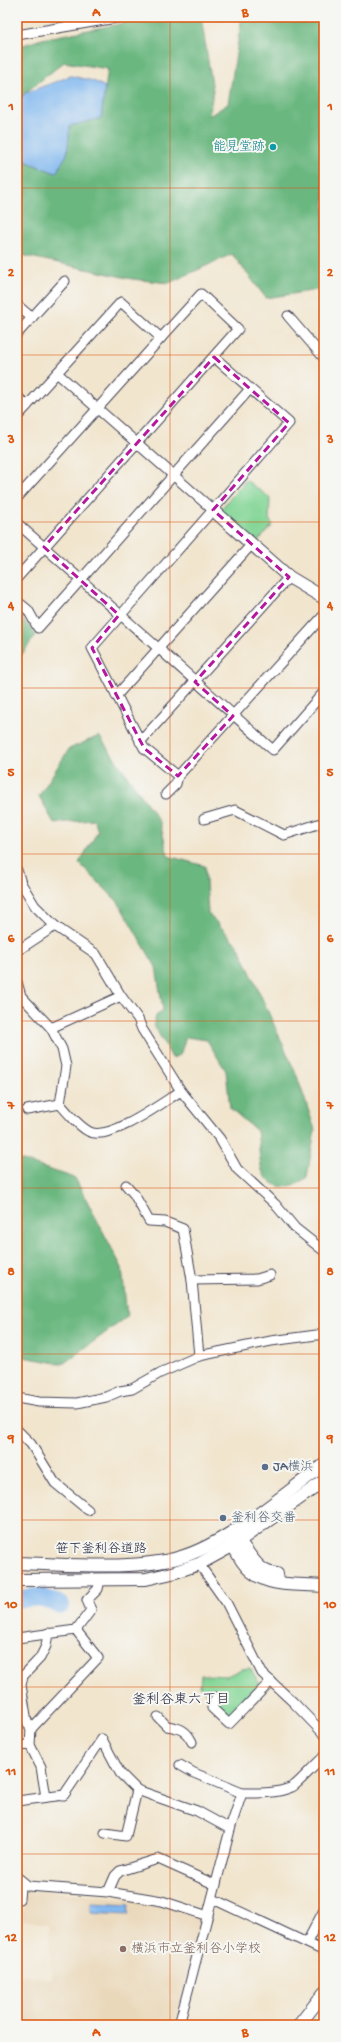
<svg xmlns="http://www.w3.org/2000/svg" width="341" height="2042" font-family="'Gochi Hand','Klee One',sans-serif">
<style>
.built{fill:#ead8ba}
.green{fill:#84d697;stroke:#537c69}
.forest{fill:#6bb780;stroke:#466c5e}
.water{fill:#80b7f0;stroke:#516c96}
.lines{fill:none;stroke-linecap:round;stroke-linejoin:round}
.river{stroke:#80b7f0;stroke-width:18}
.minor-casing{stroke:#413f51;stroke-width:11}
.tertiary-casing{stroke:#413f51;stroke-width:14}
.minor{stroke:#fff;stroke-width:9}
.tertiary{stroke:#fff;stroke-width:12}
.marked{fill:none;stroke:#b5179e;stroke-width:3;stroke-dasharray:8 5;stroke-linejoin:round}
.grid{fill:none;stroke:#de560e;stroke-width:1;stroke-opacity:0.55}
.culture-dot{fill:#0f9aa8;stroke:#f6f6f2;stroke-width:1.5}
.service-dot{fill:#5c6f8a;stroke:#f6f6f2;stroke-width:1.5}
.education-dot{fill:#8d6e63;stroke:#f6f6f2;stroke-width:1.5}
.labels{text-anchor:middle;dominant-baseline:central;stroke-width:4;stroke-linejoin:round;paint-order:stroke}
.culture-label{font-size:13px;fill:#0d838f;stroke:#f6f6f2;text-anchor:end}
.service-label{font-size:13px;fill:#4e5e75;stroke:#f6f6f2;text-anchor:start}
.street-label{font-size:13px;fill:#22223b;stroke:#f6f6f2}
.education-label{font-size:13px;fill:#785e54;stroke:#f6f6f2;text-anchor:start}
.neighbourhood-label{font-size:14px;fill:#22223b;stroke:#f6f6f2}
.neatline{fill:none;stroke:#de560e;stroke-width:1.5}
.grid-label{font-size:13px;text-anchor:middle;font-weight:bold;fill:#de560e}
</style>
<rect width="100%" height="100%" fill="#f6f6f2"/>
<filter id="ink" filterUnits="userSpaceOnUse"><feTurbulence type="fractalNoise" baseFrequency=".025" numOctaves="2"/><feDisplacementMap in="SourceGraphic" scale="8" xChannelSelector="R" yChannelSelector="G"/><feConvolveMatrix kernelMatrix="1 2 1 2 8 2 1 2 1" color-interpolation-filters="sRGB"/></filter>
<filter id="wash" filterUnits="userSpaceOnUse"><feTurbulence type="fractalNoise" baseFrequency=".012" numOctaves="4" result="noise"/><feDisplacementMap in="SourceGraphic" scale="16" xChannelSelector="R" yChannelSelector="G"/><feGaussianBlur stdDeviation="0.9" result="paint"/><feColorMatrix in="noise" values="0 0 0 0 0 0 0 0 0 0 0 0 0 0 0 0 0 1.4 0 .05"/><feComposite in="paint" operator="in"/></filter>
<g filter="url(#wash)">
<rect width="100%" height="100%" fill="#f1e5ce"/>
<!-- built -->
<polygon class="built" points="27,1889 152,1901 203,1918 175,2025 17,2025 17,2013 24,2000 19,1978 24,1974 52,1980 49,1925 24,1920 22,1917"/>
<!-- green -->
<g class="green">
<polygon points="246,480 270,498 269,519 273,525 256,543 220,510"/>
<path d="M250 1668 261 1686 230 1719C218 1709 211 1697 200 1687L201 1675 227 1676 242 1669Z"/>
</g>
<!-- forest -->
<g class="forest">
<polygon points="155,17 201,17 213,91 209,116 228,104 241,22 245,17 324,17 324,289 266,298 232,254 169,283 132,279 17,254 17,158 56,173 67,154 70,125 101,118 108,69 64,62 25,93 17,103 17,47 42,39"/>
<polygon points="17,613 36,635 17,661"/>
<path d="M99 736 160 822 168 856 205 866 208 913 239 947 297 1076 315 1130 307 1177C294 1188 275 1192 264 1175 259 1167 259 1141 257 1131L230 1108 226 1071 207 1040 186 1037 180 1055 172 1058 154 1025 156 1016 163 1010 156 967 118 902 79 863 98 831 94 820 54 823 39 796 69 749Z"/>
<polygon points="17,1159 75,1178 122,1268 127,1317 63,1364 17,1356"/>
</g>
<!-- water -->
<g class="water">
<polygon points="71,76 93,81 105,87 101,118 70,126 67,154 56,173 17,158 17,103 25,93"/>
<polygon points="91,1903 129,1905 128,1915 91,1913"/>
</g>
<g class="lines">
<!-- river -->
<polyline class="river" points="17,1599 40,1597 61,1605"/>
</g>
</g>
<g filter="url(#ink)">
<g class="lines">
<!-- minor casing -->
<g class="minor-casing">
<g id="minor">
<polyline points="17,35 122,17"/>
<polyline points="17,305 32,318"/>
<polyline points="288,316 324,358"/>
<polyline points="17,334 65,281"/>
<polyline points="214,357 289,423 92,648 144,748 178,776 324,615"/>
<polyline points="57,373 213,510"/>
<polyline points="17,396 27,406"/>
<polyline points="17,417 121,302 161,338 201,294 238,329 17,578"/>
<polyline points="17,498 161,338"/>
<polyline points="17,523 273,750 324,692"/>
<polyline points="17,601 28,610 38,628 250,389"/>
<polyline points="116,696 251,545"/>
<polyline points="140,742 289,577"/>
<polyline points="166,794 176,784 178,776"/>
<polyline points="204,819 235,810 284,835 324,822"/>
<polyline points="17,870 21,883 35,906 55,926 96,954 121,996 138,1019 142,1029 181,1091 220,1139 237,1169 275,1204 295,1228 324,1251"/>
<polyline points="17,951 55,926"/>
<polyline points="17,982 21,996 51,1028"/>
<polyline points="60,1104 66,1066 62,1049 51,1028 121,996"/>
<path d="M27 1110 60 1104C68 1113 79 1127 90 1132 111 1141 163 1102 181 1091"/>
<polyline points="126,1185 134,1194 149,1221 165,1222 183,1229 192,1280 199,1356"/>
<polyline points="192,1280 257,1279 270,1275"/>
<polyline points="17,1398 39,1402 77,1403 106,1397 120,1391 132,1389 160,1373 199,1356 271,1341 324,1334"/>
<polyline points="17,1430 31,1444 55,1483 88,1510"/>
<polyline points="199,1564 226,1602 262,1673 293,1702 324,1734"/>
<polyline points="17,1638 76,1630 91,1610 87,1600 98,1589 100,1580"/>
<polyline points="216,1697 212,1708 229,1724 271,1681"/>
<path d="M158 1717 167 1726C180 1728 186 1730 192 1742"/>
<polyline points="31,1729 98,1658 76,1630"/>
<polyline points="17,1746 30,1745"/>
<polyline points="180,1765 194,1773 242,1793"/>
<polyline points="46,1797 41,1767 30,1745 31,1729 27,1722 21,1685 23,1676 40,1658 46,1646 48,1633"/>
<polyline points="17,1801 64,1795 102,1739 120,1773 137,1790 197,1811 230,1829"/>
<polyline points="105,1833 126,1836 137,1790"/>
<polyline points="17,1877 28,1886 108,1892 162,1901 208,1916"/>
<polyline points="17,1886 20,1888 19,1899"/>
<polyline points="108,1892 115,1876 120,1871 158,1859 216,1885"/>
<polyline points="213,1899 324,1951"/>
<polyline points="307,1942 324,1910"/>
<path d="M179 2025 231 1826 242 1793C258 1793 276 1794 292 1787 297 1785 317 1762 324 1757"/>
</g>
</g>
<!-- tertiary casing -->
<g class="tertiary-casing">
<g id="tertiary">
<polyline points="213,510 289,577 324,598"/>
<path d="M234 1536C249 1549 255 1573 277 1574"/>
<path d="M231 1539C233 1548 238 1554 242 1561 262 1590 293 1583 324 1586"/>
<path d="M17 1563C66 1564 135 1571 181 1557 228 1543 284 1494 324 1465"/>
<polyline points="17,1580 146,1579 172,1573 199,1564 232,1546 324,1481"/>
<polyline points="299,2025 324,1993"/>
</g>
</g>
<!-- minor -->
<use href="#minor" class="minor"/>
<!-- tertiary -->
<use href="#tertiary" class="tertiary"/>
</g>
</g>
<!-- marked area -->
<path class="marked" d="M214 357 289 423 213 510 289 577 195 682 233 716 178 776 144 748 92 648 119 615 44 547Z"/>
<!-- grid -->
<path class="grid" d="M170 17V2025M17 188H324M17 355H324M17 522H324M17 688H324M17 854H324M17 1021H324M17 1188H324M17 1354H324M17 1520H324M17 1687H324M17 1854H324"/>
<!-- markers -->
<circle class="culture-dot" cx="273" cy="147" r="4"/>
<g class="service-dot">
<circle cx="265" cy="1467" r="4"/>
<circle cx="223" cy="1518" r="4"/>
</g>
<circle class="education-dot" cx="123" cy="1949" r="4"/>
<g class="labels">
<!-- culture labels -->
<g class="culture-label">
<text x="265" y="147">能見堂跡</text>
</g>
<!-- service labels -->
<g class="service-label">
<text x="273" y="1467">JA横浜</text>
<text x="231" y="1518">釜利谷交番</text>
</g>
<!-- street labels -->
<g class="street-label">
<text x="101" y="1549">笹下釜利谷道路</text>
</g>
<!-- education labels -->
<g class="education-label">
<text x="131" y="1949">横浜市立釜利谷小学校</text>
</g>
<!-- neighbourhood labels -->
<g class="neighbourhood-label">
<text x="181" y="1700">釜利谷東六丁目</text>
</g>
</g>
<!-- margin -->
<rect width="341" height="2042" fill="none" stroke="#f6f6f2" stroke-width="44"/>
<rect x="22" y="22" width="297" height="1998" class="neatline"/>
<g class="grid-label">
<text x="96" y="16">A</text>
<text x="245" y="16">B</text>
<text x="11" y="110">1</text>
<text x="330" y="110">1</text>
<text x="11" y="276">2</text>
<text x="330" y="276">2</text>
<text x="11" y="443">3</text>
<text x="330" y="443">3</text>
<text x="11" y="609">4</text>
<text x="330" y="609">4</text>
<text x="11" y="776">5</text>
<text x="330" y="776">5</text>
<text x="11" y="942">6</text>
<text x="330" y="942">6</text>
<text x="11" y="1109">7</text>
<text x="330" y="1109">7</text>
<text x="11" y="1275">8</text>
<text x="330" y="1275">8</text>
<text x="11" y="1442">9</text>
<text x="330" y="1442">9</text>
<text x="11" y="1608">10</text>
<text x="330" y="1608">10</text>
<text x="11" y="1775">11</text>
<text x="330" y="1775">11</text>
<text x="11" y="1941">12</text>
<text x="330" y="1941">12</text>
<text x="96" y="2036">A</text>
<text x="245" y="2036">B</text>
</g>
</svg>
